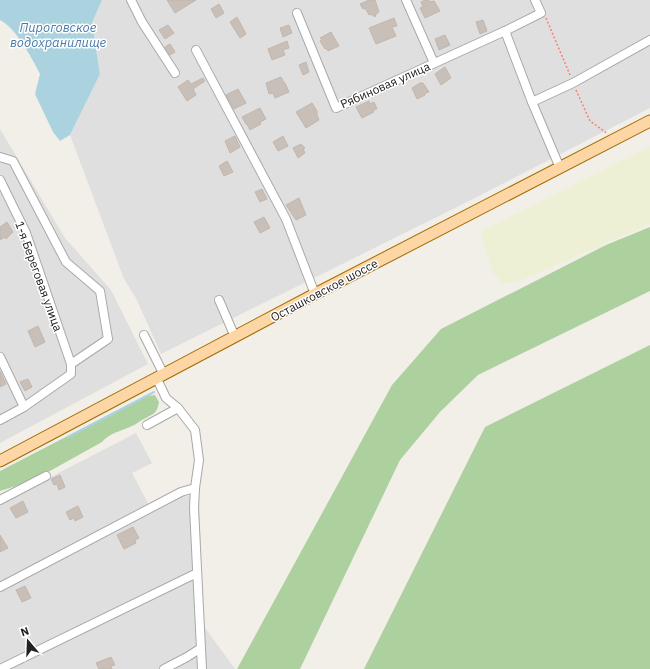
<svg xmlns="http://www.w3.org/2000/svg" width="650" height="669" font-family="'IBM Plex Sans',sans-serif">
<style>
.residential{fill:#e0dfdf}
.farmland{fill:#eef0d5}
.forest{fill:#add19e}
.water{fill:#aad3df}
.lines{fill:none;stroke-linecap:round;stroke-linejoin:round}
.stream{stroke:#aad3df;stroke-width:2}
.building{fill:#c7bfb8;stroke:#c4b6ab}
.minor-casing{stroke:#a9a9a9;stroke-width:10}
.major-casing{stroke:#a06b00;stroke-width:13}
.path{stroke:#fa8072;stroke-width:1.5;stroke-dasharray:2 2;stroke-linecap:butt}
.minor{stroke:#fff;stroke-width:8}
.major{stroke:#fcd6a4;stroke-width:11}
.labels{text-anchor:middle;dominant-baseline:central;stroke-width:3;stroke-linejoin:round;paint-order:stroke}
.street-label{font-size:12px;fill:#222;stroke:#fff}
.water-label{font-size:13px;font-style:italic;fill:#4a7aab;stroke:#fff}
</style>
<rect width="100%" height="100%" fill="#f2efe9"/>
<!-- residential -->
<g class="residential">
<polygon points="102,0 650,0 650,108 471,200 161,354 136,298 124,279 70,135 100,74 92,23"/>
<polygon points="0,129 65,238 111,290 148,364 0,443"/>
<polygon points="136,433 152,463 132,473 152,511 178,497 199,495 203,625 235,669 0,669 0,503"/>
</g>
<!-- farmland -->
<polygon class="farmland" points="650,146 650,224 520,281 503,284 493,273 481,237 484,230"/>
<!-- forest -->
<g class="forest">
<polygon points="650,227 650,291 478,375 440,412 400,460 300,669 237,669 392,385 441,329 606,245"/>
<polygon points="650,345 650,669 364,669 485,427"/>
<path d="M155 395 159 402C157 413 155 413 146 418 141 420 137 424 132 426 122 431 109 433 102 442L32 481 0 491V471L145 396Z"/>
</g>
<!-- water -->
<path class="water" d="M0 0H102L92 23 100 74 70 135 60 141 53 132 35 94 40 74C32 58 16 28 0 20Z"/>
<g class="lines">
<!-- stream -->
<polyline class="stream" points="68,437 154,392"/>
</g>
<!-- building -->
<g class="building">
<polygon points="167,0 196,0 175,13"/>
<polygon points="369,0 375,0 379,12 376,14 375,17 371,14 369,15 365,8 363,9 360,4"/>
<polygon points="425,0 429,0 430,2 434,1 440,11 425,18 420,8 423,7 421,2"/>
<polygon points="219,4 224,13 216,18 211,9"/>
<polygon points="237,17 246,34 240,38 230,22"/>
<polygon points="394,18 397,26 392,27 396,36 376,44 369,28"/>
<polygon points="483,20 487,31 480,34 476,22"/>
<polygon points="168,25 174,33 165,39 159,30"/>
<polygon points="289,25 292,33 283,37 280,28"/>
<polygon points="331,32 339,46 328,51 326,48 325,49 320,41 322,40 320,38"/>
<polygon points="445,35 450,45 439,50 435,39"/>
<polygon points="287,41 289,48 283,50 285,55 272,60 268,49"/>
<polygon points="170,44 175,52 170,55 165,47"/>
<polygon points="306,62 309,72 303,75 299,65"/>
<polygon points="445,67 451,78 441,85 435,74"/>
<polygon points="281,77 284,83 285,83 289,92 275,98 273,93 269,94 266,83"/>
<polygon points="203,78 205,81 193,89 196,95 187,101 178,87 188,80 191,84"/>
<polygon points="420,83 423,83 429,92 425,93 425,95 417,99 412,88"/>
<polygon points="238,89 246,103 234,109 226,95"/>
<polygon points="369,101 370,104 374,102 377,109 373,110 374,112 362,118 356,107"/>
<polygon points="312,103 317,111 317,115 319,120 306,128 296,112"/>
<polygon points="260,108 266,119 260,122 261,124 250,130 247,124 246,124 242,117"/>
<polygon points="235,136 240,147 230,153 225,141"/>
<polygon points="283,136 288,146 278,151 273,142"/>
<polygon points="301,144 305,148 303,149 305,153 298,158 293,148"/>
<polygon points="227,161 233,172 224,176 219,166"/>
<polygon points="262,189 267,199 260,202 255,192"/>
<polygon points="299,198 306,215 296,220 286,205"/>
<polygon points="264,217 270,228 260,233 254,222"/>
<polygon points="7,222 13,232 6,239 5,237 0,240 0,227"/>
<polygon points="38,326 45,342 35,347 28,331"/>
<polygon points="0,371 6,384 0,387"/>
<polygon points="28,379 32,387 25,391 20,382"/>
<polygon points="60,475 65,487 59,490 57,484 54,485 51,479"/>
<polygon points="23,501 28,512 16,518 10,508"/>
<polygon points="78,506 83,517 75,521 74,518 70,520 66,512"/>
<polygon points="133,527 139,538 135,540 136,543 124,549 117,535"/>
<polygon points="0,535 8,548 0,552"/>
<polygon points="25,586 31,598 22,602 16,590"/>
<polygon points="111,657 115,665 111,666 112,669 99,669 96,663"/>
</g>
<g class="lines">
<!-- minor casing -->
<g class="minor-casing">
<g id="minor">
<polyline points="131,0 142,22 175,73"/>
<polyline points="406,0 434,63"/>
<polyline points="297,13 336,108 505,31 541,13 535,0"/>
<polyline points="505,31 532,102 560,168"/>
<polyline points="196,50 286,219 315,294"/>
<polyline points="532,102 573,83 650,40"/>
<polyline points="0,157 13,161 66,262 100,291 108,339 71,364"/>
<polyline points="0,180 26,233 71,364 71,374 24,407 0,420"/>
<polyline points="219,300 235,337"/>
<polyline points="144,335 164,375"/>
<polyline points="0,357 24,407"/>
<polyline points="157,379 166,398 178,408 195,430 199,460 195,488 194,508 202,669"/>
<polyline points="147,425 178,408"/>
<polyline points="0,500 46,476"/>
<polyline points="0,587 181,492 195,488"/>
<polyline points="0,669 197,573"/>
<polyline points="164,669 187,657 201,648"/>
</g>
</g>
<!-- major casing -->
<g class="major-casing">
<polyline id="major" points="0,461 315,294 650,121"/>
</g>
<!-- path -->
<g class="path">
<polyline points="546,18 570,75"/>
<polyline points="576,90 590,121 608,134"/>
</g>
<!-- minor -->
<use href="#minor" class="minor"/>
<!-- major -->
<use href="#major" class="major"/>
</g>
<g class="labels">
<!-- street labels -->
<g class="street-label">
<text transform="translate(385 85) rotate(-24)">Рябиновая улица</text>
<text transform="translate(39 276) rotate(70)">1-я Береговая улица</text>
<text transform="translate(324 290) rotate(-28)">Осташковское шоссе</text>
</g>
<!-- water labels -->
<g class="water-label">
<text x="58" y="27">Пироговское<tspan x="58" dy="15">водохранилище</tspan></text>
</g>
</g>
<!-- north arrow -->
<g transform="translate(28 641) rotate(341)" stroke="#ffffff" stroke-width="3" paint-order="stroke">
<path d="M0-3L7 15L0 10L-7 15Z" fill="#222222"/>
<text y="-6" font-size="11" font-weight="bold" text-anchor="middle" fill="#222222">N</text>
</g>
</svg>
